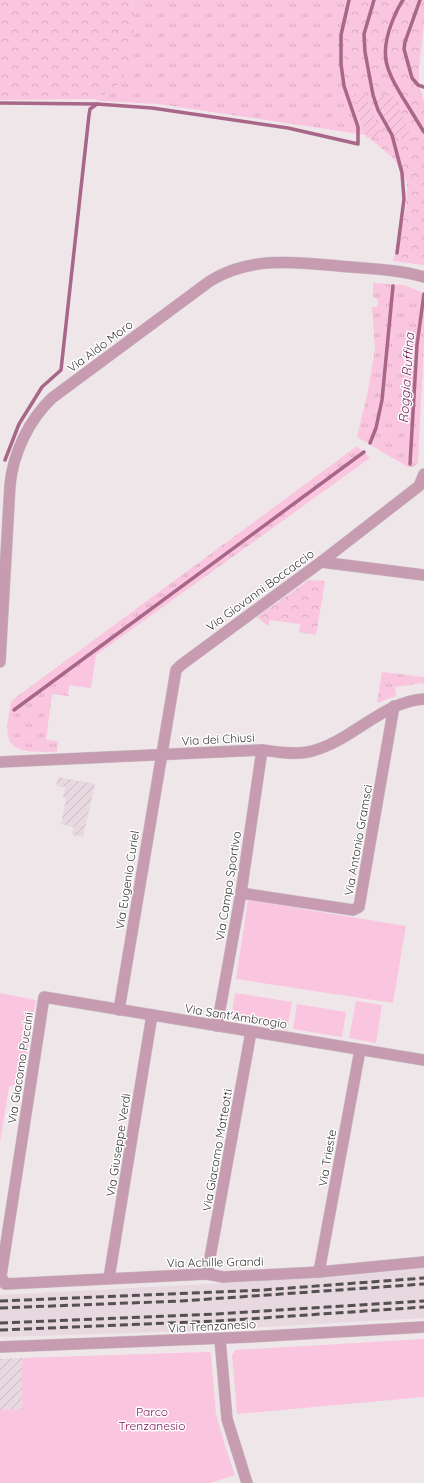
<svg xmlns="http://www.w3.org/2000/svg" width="424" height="1483" font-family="Quicksand,sans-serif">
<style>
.built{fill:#e8d8e0}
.industrial{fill:url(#industrial-furrows)}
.grass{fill:url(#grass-tufts)}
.forest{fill:url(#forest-crowns)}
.park{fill:#fac5de}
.garden{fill:url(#garden-furrows)}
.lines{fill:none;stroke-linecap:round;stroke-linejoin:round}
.stream{stroke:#a86688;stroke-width:3.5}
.minor-casing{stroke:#cac2c6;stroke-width:12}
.tertiary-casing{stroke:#cac2c6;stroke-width:12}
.minor{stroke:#c79cb1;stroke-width:11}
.tertiary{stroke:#c79cb1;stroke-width:11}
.rail{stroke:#545052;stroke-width:3;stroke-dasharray:8 4;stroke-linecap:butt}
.labels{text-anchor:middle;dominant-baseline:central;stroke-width:3;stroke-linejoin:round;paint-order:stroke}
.street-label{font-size:12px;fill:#373435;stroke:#fff}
.park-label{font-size:12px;fill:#85145a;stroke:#fff}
.water-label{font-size:13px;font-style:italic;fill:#6b184a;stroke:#fff}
</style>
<defs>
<pattern id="industrial-furrows" width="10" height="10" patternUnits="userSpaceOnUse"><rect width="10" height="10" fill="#e8d8e0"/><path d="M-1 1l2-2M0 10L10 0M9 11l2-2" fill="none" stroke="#c8bac1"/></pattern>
<pattern id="grass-tufts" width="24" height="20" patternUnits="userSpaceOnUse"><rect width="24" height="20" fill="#fac5de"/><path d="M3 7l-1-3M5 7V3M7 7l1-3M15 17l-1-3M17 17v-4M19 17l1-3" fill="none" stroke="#d7aabf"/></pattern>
<pattern id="forest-crowns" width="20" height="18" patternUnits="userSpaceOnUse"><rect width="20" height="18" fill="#fac5de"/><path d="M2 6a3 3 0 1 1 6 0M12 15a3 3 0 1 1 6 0" fill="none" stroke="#d7aabf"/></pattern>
<pattern id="garden-furrows" width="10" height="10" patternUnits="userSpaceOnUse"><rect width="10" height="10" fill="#fac5de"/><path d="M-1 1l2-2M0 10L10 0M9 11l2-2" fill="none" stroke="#d7aabf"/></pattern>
</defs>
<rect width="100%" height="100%" fill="#efe6ea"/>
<!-- built -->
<polygon class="built" points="424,1268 424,1318 191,1331 0,1337 0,1295 339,1277"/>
<!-- industrial -->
<g class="industrial">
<polygon points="58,777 95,784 83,837 72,835 73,827 61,824 66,799 63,798 65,787 56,786"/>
<polygon points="22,1358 22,1409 0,1410 0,1359"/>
</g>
<!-- grass -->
<g class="grass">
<path d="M131 0H351L345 27 358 118 366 135 158 104 101 101 93 99C136 87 131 41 133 6Z"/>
<polygon points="373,283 404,285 424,293 424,344 418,463 413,467 408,467 357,437 368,391 375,349 372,307 377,307 378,303 377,299 373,297"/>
<path d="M357 446 370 458 96 655 91 688 69 685 68 696 52 694 46 740 58 741 57 752C42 751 11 756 8 735 6 725 10 711 11 701Z"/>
<polygon points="382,672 424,677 424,687 423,683 395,687 396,696 377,703"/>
</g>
<!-- forest -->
<g class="forest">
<path d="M0 0H131C137 21 134 62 121 80 114 90 105 95 93 99L0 100Z"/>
<polygon points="351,0 424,0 424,21 419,68 419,84 424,102 424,265 393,261 405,212 407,193 407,182 394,159 366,135 358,118 344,79 343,63 345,27"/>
<polygon points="309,580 325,581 316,635 299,632 300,624 270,620 268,626 257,617"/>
</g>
<!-- park -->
<g class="park">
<polygon points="95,655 91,688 69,685 71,674"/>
<polygon points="248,900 406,926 393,1003 236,979"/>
<polygon points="0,993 36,1000 22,1081 9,1087 0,1142"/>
<polygon points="235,993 292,1002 287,1030 231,1020"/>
<polygon points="356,1001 382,1005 376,1043 349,1038"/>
<polygon points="297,1004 346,1012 342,1037 293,1029"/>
<polygon points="424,1339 424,1397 237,1414 232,1355 235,1350"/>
<polygon points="206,1352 210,1352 211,1355 216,1414 225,1446 235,1475 210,1483 0,1483 0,1410 22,1409 22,1358"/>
</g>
<!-- garden -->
<g class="garden">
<polygon points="364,93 384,139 366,137 353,95"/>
<polygon points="393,95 413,141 393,137 374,97"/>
</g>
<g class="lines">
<!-- stream -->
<g class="stream">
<polyline points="374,0 364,34 365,52 373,95 378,110 392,135 402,173 404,199 397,253"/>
<path d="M403 0C398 7 395 15 392 22 379 56 386 69 403 98 410 109 417 121 424 132"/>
<polyline points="420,0 405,42 404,49 412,78 418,85 424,87"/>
<polyline points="0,103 97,104"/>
<polyline points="370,443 376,428 382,400 393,286"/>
<polyline points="5,460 19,424 42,387 61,370 89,115 90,109 97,104 152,108 288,128 358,144 358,127 344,86 341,64 341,35 349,0"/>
<polyline points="410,464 417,345 424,294"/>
<polyline points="14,710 364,452"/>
</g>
<!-- minor casing -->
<g class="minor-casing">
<g id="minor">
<polyline points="321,562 424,575"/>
<path d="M0 762 262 750C277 752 293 755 308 752 351 743 380 702 424 699"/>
<polyline points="241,893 353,910 359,907 394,706"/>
<polyline points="119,1010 176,670 181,665 321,562 419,486 424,474"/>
<polyline points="217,1026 241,893 262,750"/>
<polyline points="424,1060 44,997 1,1276 5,1284 207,1274 223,1277 319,1272 424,1262"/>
<polyline points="319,1272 360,1050"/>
<polyline points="207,1274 251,1032"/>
<polyline points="109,1278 152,1015"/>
<polyline points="220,1339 227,1419 247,1483"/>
<polyline points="0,1347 250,1337 424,1327"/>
</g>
</g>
<!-- tertiary casing -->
<g class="tertiary-casing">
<path id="tertiary" d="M0 662 10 485C13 453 29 420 52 398L210 281C253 254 303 263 351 267 375 269 400 270 424 277"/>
</g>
<!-- minor -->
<use href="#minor" class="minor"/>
<!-- tertiary -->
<use href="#tertiary" class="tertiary"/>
<!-- rail -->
<g class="rail">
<polyline points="0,1301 263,1290 424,1278"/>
<polyline points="0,1308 181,1301 424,1284"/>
<polyline points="0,1323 217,1314 424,1301"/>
<polyline points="0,1330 218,1321 424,1307"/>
</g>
</g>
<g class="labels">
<!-- street labels -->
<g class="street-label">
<text transform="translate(100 346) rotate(-37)">Via Aldo Moro</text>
<text transform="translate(260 590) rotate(-36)">Via Giovanni Boccaccio</text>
<text transform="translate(218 739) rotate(-3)">Via dei Chiusi</text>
<text transform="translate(358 840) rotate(-80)">Via Antonio Gramsci</text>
<text transform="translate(127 880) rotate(-81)">Via Eugenio Curiel</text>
<text transform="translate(228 886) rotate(-81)">Via Campo Sportivo</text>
<text transform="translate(236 1016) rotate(9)">Via Sant'Ambrogio</text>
<text transform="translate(20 1068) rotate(-81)">Via Giacomo Puccini</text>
<text transform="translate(118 1145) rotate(-81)">Via Giuseppe Verdi</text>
<text transform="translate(217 1150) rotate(-80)">Via Giacomo Matteotti</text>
<text transform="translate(327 1158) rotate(-80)">Via Trieste</text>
<text transform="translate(215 1262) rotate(-1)">Via Achille Grandi</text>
<text transform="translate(212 1326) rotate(-3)">Via Trenzanesio</text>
</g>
<!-- park labels -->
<g class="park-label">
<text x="152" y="1411">Parco<tspan x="152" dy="14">Trenzanesio</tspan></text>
</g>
<!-- water labels -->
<g class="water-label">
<text transform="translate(406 378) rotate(-86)">Roggia Ruffina</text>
</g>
</g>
</svg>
